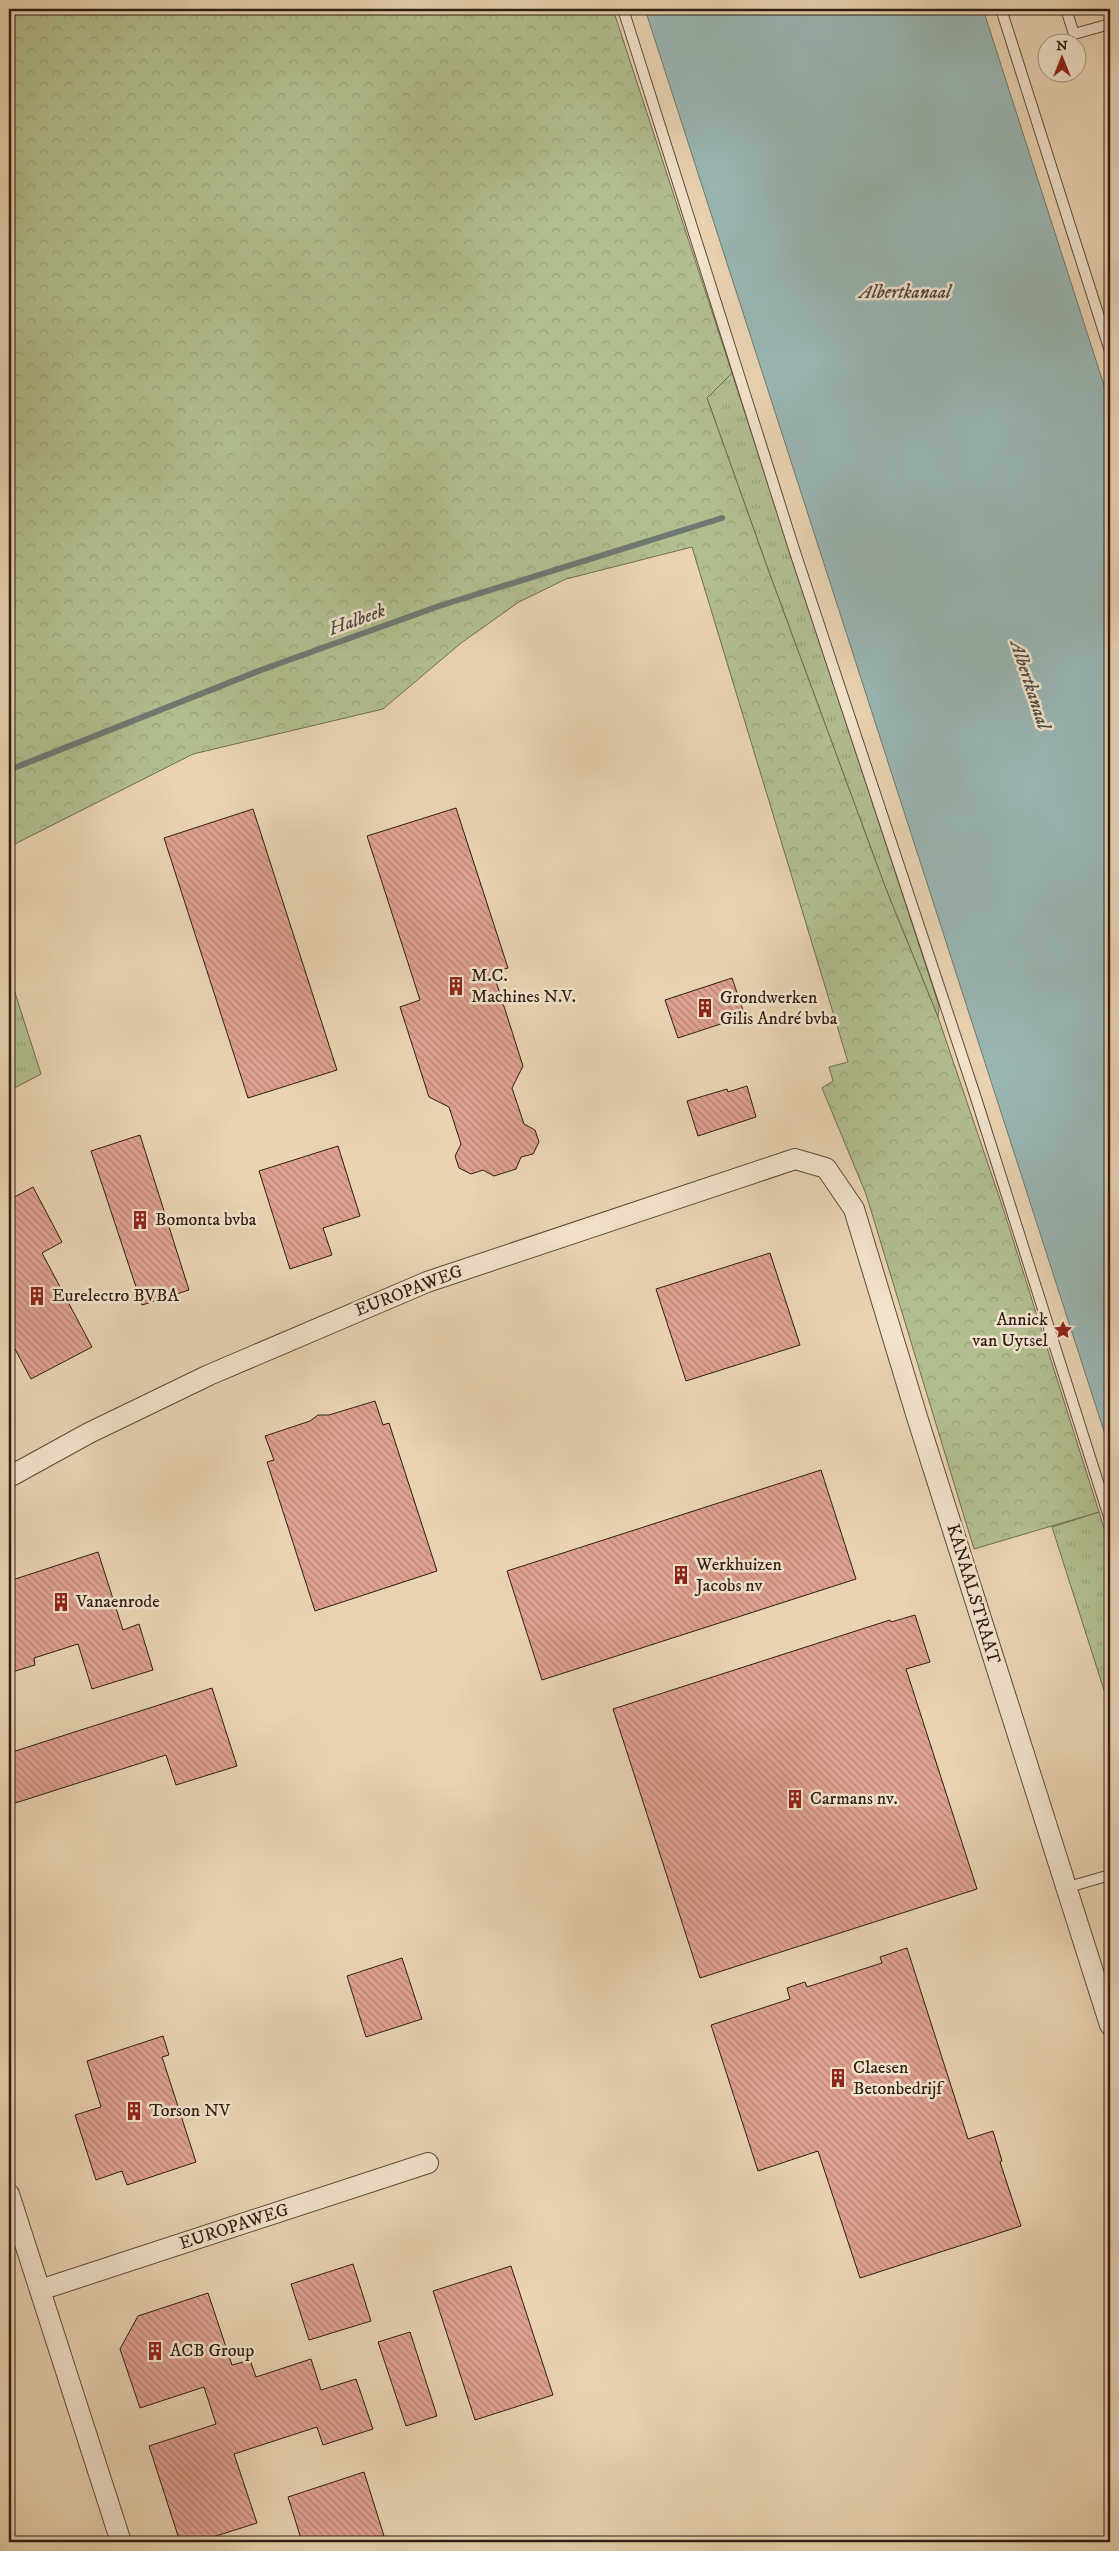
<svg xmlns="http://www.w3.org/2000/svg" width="1119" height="2551" font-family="'IM FELL DW Pica',serif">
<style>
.grass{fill:url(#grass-tufts);stroke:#706e50}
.forest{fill:url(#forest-crowns);stroke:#706e50}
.water{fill:#99b6b3;stroke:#6f7972}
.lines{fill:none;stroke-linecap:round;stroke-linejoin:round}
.stream{stroke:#6f7972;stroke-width:6}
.building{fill:url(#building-back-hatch);stroke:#2f1e11}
.service-casing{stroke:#5e4b39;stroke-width:12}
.minor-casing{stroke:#5e4b39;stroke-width:22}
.service{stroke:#f1e2cc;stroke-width:10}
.minor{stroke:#f1e2cc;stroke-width:20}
.labels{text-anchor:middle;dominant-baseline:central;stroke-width:5;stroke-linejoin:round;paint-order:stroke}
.poi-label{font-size:18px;fill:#2f1e11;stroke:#f1e2cc;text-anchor:start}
.street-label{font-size:18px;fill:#2f1e11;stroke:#f1e2cc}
.water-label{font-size:19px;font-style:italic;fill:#4f4c42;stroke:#f1e2cc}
</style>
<defs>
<pattern id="grass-tufts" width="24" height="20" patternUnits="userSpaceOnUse" patternTransform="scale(1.25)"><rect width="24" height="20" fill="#b2be8f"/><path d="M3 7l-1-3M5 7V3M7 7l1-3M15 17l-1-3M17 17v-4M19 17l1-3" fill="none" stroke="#99a37a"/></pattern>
<pattern id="forest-crowns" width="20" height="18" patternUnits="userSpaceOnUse" patternTransform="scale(1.25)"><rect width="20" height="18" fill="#b2be8f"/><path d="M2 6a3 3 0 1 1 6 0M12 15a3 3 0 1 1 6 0" fill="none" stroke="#99a37a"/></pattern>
<pattern id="building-back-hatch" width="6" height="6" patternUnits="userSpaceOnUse" patternTransform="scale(1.25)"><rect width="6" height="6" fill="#dfa191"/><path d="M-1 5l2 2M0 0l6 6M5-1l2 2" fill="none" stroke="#b58375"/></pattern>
</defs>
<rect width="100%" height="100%" fill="#e9d3b1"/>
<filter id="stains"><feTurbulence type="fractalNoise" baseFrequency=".004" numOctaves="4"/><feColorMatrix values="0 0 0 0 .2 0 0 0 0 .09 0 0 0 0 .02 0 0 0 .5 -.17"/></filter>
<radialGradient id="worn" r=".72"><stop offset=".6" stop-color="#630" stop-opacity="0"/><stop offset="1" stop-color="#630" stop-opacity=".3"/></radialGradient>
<!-- grass -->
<g class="grass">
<polygon points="732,373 939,1006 938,1017 886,889 769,572 707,398"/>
<polygon points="9,974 41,1074 9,1091"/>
<polygon points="1099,1512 1110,1548 1110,1709 1052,1527"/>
</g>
<!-- forest -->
<polygon class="forest" points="9,9 613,9 732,373 707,398 769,572 886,889 938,1017 1002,1205 1099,1512 974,1549 866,1194 822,1088 833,1081 829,1067 848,1062 692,547 566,579 519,602 461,643 383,709 193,754 9,847"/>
<!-- water -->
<polygon class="water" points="645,9 983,9 1110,404 1110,1450"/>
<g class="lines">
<!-- stream -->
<polyline class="stream" points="9,770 261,670 439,606 722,518"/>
</g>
<!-- building -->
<g class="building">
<polygon points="456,808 508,968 493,972 523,1066 512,1088 524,1124 535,1130 539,1142 533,1154 521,1157 516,1169 494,1176 483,1170 471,1174 459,1168 455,1156 461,1144 449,1107 429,1097 400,1007 420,1000 367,836"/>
<polygon points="253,809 337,1070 248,1098 164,838"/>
<polygon points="732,978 745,1016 678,1038 665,1000"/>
<polygon points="747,1086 756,1117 698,1136 687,1101 727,1089 728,1092"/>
<polygon points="140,1135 189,1290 142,1305 91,1151"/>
<polygon points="338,1146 360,1216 323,1228 332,1255 290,1269 259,1171"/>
<polygon points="33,1187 62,1242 42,1253 92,1347 31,1379 9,1338 9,1200"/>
<polygon points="770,1253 800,1345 686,1381 656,1289"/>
<polygon points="375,1401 383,1425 389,1423 437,1571 315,1611 267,1462 274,1460 265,1436 310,1421 318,1415 329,1415"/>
<polygon points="821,1470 856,1579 542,1680 507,1571"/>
<polygon points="98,1552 123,1630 139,1624 153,1670 92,1689 78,1644 34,1658 35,1665 9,1673 9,1581"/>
<polygon points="915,1615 930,1662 906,1669 977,1889 700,1978 613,1709 890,1620 891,1622"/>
<polygon points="212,1688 237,1766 176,1785 166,1755 9,1805 9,1753"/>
<polygon points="907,1948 968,2139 993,2131 1002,2161 1000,2162 1021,2226 860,2278 818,2151 758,2171 711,2025 790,1999 787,1988 805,1982 807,1987 882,1963 880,1957"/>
<polygon points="402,1958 422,2019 366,2037 347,1976"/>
<polygon points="163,2036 169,2055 162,2057 196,2162 127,2185 122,2171 96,2180 75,2115 101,2107 87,2061"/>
<polygon points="353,2264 371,2321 309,2340 291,2284"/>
<polygon points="511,2266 553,2395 475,2420 433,2291"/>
<polygon points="208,2293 232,2365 250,2360 256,2377 311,2359 321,2390 356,2379 373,2429 323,2445 317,2427 234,2454 257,2523 197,2542 180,2542 149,2446 216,2424 204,2387 140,2408 120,2349 138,2316"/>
<polygon points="410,2332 437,2416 406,2426 378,2342"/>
<polygon points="364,2472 384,2536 364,2542 302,2542 288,2497"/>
</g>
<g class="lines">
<!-- service casing -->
<g class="service-casing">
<g id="service">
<polyline points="623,9 794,549 975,1095 1110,1520"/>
<polyline points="1001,9 1110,351"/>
<polyline points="1066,9 1074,34 1110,24"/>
<polyline points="1065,1888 1110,1875"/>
</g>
</g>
<!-- minor casing -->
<g class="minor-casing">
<g id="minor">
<polyline points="9,1477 89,1433 209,1375 427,1282 795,1159 826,1168 854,1209 917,1417 1110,2025"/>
<polyline points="9,2194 121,2542"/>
<polyline points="40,2290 428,2163"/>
</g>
</g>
<!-- service -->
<use href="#service" class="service"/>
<!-- minor -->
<use href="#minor" class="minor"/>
</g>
<!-- icons -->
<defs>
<g id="building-bare" transform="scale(1.5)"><path d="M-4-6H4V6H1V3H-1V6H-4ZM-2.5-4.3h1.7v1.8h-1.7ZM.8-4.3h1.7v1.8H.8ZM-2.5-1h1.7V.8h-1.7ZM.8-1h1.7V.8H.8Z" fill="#8f2418" stroke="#f1e2cc" stroke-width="2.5" paint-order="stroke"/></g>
<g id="sight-bare" transform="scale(1.5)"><path d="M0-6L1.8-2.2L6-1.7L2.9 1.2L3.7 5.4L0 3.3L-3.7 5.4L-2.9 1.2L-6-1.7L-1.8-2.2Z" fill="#8f2418" stroke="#f1e2cc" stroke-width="2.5" paint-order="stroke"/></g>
</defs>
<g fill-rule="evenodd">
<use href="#building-bare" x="456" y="986"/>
<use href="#building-bare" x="705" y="1008"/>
<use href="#building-bare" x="140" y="1220"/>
<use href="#building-bare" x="37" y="1296"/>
<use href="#sight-bare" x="1063" y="1330"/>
<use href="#building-bare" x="681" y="1575"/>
<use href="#building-bare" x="61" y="1602"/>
<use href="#building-bare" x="795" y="1799"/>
<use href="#building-bare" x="838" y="2078"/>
<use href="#building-bare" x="134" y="2111"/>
<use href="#building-bare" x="155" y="2351"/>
</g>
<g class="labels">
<!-- poi labels -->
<g class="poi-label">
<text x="471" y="976">M.C.<tspan x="471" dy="21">Machines N.V.</tspan></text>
<text x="720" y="998">Grondwerken<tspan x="720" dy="21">Gilis André bvba</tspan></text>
<text x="155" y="1220">Bomonta bvba</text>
<text x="52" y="1296">Eurelectro BVBA</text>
<text x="1048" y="1320" text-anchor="end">Annick<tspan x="1048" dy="21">van Uytsel</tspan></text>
<text x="696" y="1565">Werkhuizen<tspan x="696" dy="21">Jacobs nv</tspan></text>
<text x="76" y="1602">Vanaenrode</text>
<text x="810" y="1799">Carmans nv.</text>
<text x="853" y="2068">Claesen<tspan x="853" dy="21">Betonbedrijf</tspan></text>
<text x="149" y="2111">Torson NV</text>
<text x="170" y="2351">ACB Group</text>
</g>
<!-- street labels -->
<g class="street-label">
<text transform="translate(409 1291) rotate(-21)">EUROPAWEG</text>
<text transform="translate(973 1594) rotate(73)">KANAALSTRAAT</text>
<text transform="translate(234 2227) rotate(-18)">EUROPAWEG</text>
</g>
<!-- water labels -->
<g class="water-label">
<text x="905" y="292">Albertkanaal</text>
<text transform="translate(357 620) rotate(-20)">Halbeek</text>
<text transform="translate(1030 685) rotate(72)">Albertkanaal</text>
</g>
</g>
<!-- margin -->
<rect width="1119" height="2551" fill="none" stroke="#e9d3b1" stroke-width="30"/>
<rect x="10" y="10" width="1099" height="2531" fill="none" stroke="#2f1e11" stroke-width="2.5"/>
<rect x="15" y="15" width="1089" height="2521" fill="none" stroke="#2f1e11"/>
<!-- north arrow -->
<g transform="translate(1062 58)"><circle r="24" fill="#f1e2cc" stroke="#a39481"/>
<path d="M0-4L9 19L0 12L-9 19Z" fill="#8f2418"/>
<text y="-8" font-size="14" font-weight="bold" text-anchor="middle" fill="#2f1e11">N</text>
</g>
<rect width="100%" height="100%" filter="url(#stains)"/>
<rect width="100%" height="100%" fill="url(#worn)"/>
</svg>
